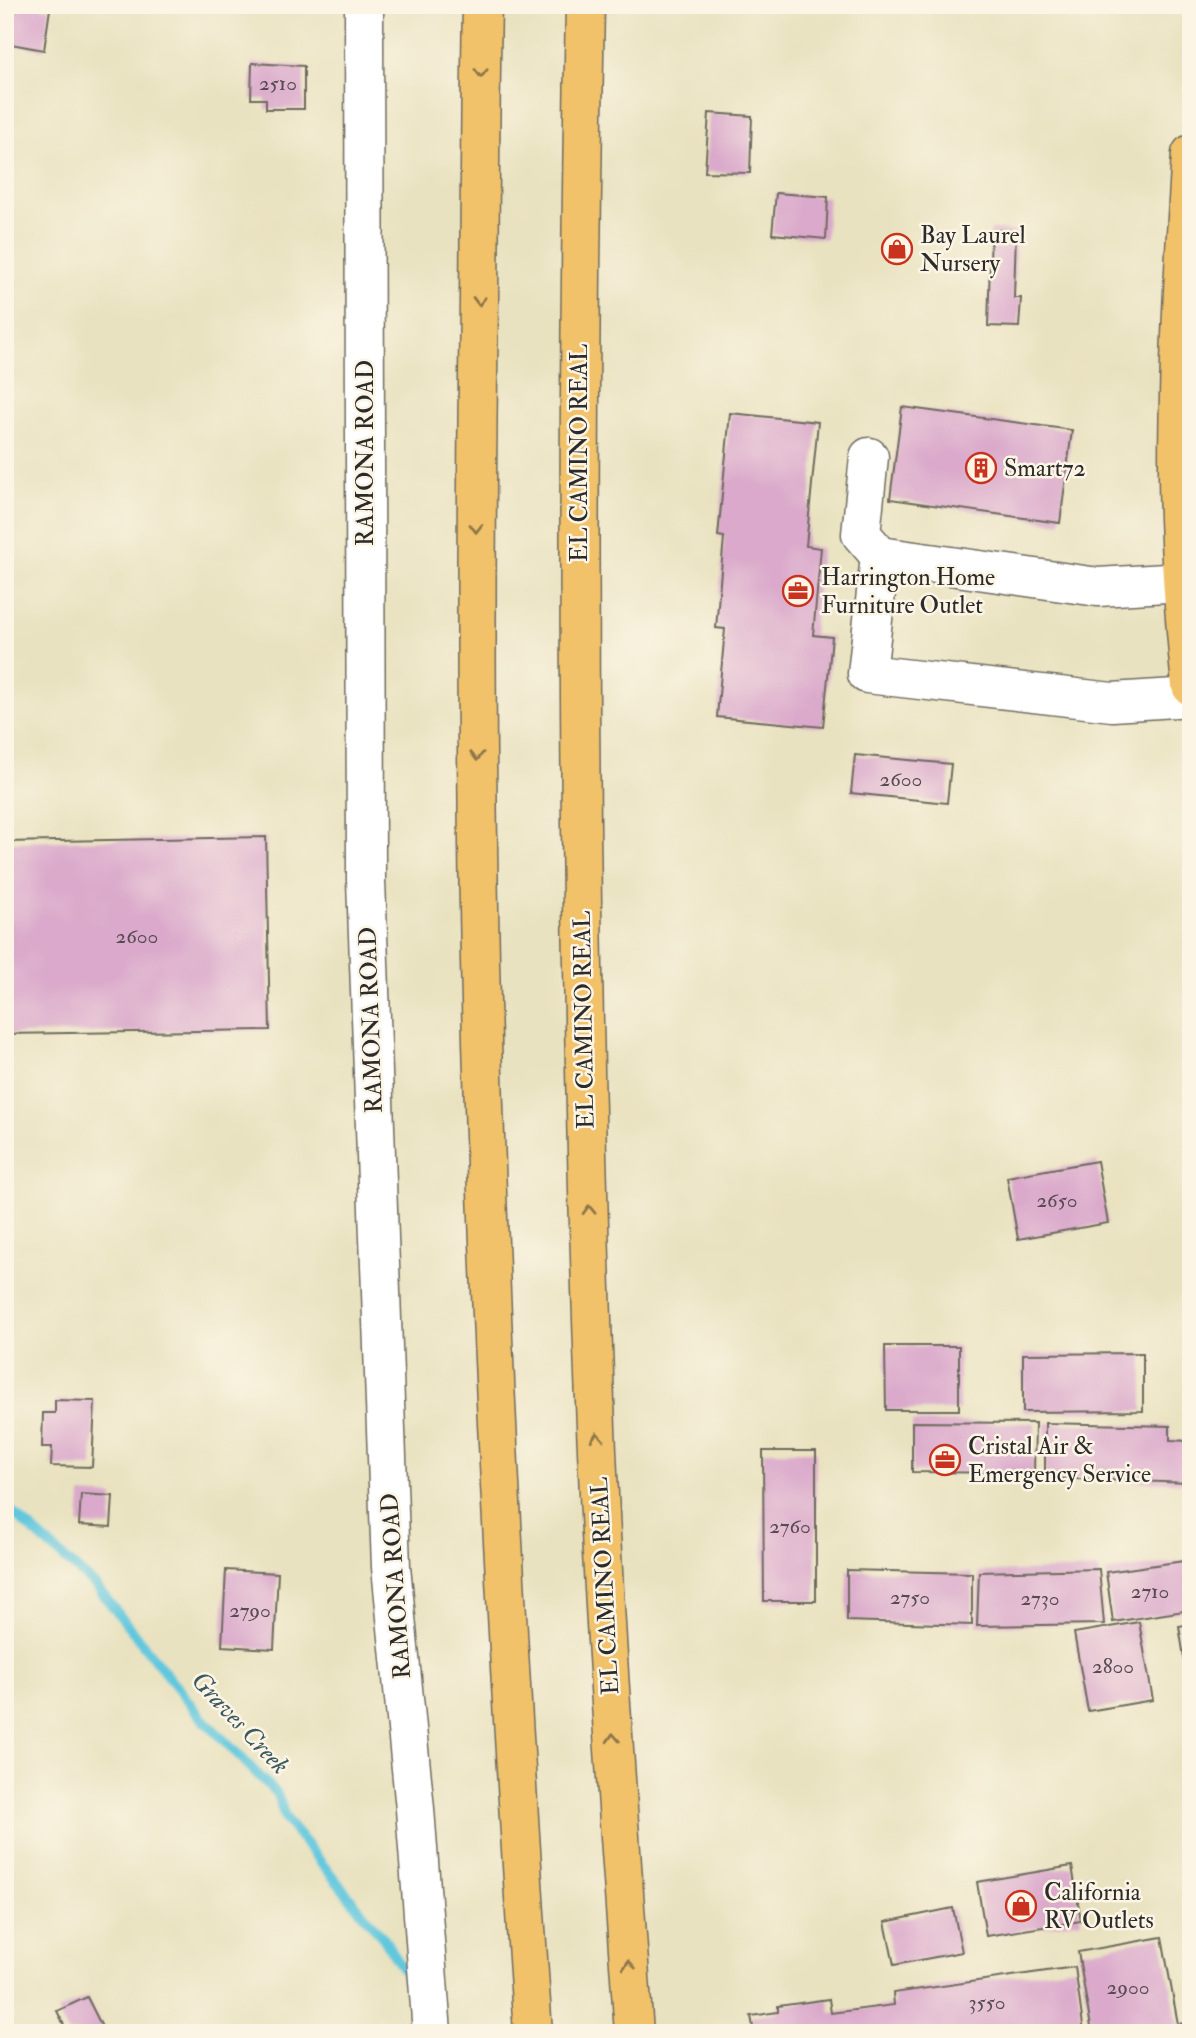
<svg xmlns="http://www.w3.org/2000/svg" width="1196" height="2038" font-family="'IM FELL Double Pica',serif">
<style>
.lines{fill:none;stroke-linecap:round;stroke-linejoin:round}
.stream{stroke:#60c7dd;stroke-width:10}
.building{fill:#daa9cb}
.minor-casing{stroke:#6e6b5f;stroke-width:41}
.major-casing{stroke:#6e6b5f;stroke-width:41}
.highway-casing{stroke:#6e6b5f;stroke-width:41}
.minor{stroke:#fff;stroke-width:38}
.major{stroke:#f2c26a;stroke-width:38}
.highway{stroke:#f2c26a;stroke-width:38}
.oneway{stroke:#8e764a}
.labels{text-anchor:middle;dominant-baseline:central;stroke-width:5;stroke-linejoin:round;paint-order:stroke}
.number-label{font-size:21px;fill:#574a53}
.poi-label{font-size:24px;fill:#2b2b2b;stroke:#fcf5e5;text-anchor:start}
.street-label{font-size:24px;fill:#2b2b2b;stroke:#fcf5e5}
.water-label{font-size:26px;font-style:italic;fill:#3b5a60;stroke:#fcf5e5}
</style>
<rect width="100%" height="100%" fill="#fcf5e5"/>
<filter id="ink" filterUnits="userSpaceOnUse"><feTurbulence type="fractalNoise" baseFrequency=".0143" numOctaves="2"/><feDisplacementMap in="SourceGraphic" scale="14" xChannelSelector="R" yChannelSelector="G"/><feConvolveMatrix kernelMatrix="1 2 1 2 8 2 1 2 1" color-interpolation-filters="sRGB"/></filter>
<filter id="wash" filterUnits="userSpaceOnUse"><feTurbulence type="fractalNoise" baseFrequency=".00686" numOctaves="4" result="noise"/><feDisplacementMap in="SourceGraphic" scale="28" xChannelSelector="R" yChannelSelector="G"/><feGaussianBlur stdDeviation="1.57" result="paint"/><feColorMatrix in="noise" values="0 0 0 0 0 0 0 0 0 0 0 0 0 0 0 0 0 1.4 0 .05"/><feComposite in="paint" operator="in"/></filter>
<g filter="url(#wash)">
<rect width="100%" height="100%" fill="#e9e2c0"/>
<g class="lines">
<!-- stream -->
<polyline class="stream" points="5,1506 97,1587 200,1716 277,1794 286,1820 384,1939 409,1979 411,1988"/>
</g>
<g id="blocks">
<!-- building -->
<g class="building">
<polygon points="5,5 29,5 50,9 44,50 5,43"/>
<polygon points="252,63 304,66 304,109 266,109 266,99 251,99"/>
<polygon points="709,113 752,116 750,173 705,172"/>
<polygon points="776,193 828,197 826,239 772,234"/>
<polygon points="991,230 1016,231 1014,298 1021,298 1019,327 988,326"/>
<polygon points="902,407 1072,430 1060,523 890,499"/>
<polygon points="730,413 818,422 806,546 821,548 813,635 832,637 823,727 717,717 725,629 716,628 724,537 718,536"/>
<polygon points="855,755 951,764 947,803 851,793"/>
<polygon points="266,837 270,1030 5,1034 5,842"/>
<polygon points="1097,1161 1108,1223 1018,1239 1007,1177"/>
<polygon points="885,1346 959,1346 959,1410 886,1410"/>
<polygon points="1143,1353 1143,1411 1023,1412 1023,1354"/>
<polygon points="55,1400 95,1401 92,1467 51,1466 52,1447 42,1447 43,1413 55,1413"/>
<polygon points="912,1422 1035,1423 1034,1473 912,1472"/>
<polygon points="1045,1423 1170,1426 1170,1440 1188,1441 1191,1483 1045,1478"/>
<polygon points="763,1451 816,1451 816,1601 764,1601"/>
<polygon points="81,1494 113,1496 111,1527 79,1525"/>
<polygon points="1191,1560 1191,1610 1113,1622 1106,1572"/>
<polygon points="1099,1569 1104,1624 977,1626 979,1572"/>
<polygon points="226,1570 278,1573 274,1649 222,1646"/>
<polygon points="847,1570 972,1573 972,1625 847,1621"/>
<polygon points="1139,1622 1153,1700 1088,1711 1074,1633"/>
<polygon points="1191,1624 1191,1689 1189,1689 1179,1626"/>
<polygon points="1072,1866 1081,1921 986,1936 977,1882"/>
<polygon points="953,1908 962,1952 894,1965 885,1922"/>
<polygon points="1162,1937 1178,2024 1191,2022 1191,2033 1092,2033 1078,1952"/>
<polygon points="1075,1967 1084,2033 754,2033 751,2016 778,2012 778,2006 829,1999 831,2013 894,2005 893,1993"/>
<polygon points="87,1997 103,2029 97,2033 68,2033 57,2011"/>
</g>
</g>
</g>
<g filter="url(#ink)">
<use href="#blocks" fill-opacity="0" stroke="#6e6b5f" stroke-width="2"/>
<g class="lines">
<!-- minor casing -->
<g class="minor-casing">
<g id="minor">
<polyline points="364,5 366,880 391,1567 415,1809 432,2033"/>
<polyline points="869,457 861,534 880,556"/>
<polyline points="1183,582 1098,587 880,556 867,674 1112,702 1191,697"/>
</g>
</g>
<!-- major casing -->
<g class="major-casing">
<path id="major" d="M1191 154C1184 258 1178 363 1178 468 1178 541 1184 614 1191 686"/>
</g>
<!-- highway casing -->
<g class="highway-casing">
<g id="highway">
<path d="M482 5C480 104 480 202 479 301 475 569 475 838 484 1106 494 1415 512 1724 533 2033"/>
<path d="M585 5C576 471 577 936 595 1402 603 1612 619 1823 634 2033"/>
</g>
</g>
<!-- minor -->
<use href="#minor" class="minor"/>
<!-- major -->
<use href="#major" class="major"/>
<!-- highway -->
<use href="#highway" class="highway"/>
</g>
<!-- one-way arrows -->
<defs><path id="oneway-chevron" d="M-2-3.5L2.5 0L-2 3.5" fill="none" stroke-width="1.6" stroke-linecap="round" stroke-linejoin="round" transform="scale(1.75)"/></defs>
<g class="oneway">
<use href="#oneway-chevron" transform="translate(481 73) rotate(91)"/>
<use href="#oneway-chevron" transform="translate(479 301) rotate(91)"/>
<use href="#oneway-chevron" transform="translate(476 528) rotate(90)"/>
<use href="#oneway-chevron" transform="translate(477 756) rotate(90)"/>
<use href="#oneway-chevron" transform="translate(589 1210) rotate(-92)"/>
<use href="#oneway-chevron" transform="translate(597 1437) rotate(-93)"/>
<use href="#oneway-chevron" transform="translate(613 1738) rotate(-93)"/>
<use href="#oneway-chevron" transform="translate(629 1965) rotate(-94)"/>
</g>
</g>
<!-- icons -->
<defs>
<g id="shop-ring" transform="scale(1.575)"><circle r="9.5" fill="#fcf5e5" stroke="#c8321e" stroke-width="1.5"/><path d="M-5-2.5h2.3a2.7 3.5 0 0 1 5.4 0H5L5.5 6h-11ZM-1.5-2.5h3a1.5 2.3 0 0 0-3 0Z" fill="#c8321e"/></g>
<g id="building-ring" transform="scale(1.575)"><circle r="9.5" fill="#fcf5e5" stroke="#c8321e" stroke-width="1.5"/><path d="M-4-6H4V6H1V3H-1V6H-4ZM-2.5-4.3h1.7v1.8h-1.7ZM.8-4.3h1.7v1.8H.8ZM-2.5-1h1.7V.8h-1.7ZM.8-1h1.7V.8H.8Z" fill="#c8321e"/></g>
<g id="office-ring" transform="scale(1.575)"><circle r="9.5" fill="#fcf5e5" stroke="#c8321e" stroke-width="1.5"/><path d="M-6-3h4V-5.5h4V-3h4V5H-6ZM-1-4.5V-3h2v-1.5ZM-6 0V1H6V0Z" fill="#c8321e"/></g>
</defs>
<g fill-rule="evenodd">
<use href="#shop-ring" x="897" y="249"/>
<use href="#building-ring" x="981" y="468"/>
<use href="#office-ring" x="798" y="591"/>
<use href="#office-ring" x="945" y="1460"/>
<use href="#shop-ring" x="1021" y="1906"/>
</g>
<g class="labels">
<!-- number labels -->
<g class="number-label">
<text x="278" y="83">2510</text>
<text x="901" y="779">2600</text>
<text x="137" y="936">2600</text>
<text x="1057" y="1200">2650</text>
<text x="790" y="1526">2760</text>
<text x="1150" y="1591">2710</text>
<text x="910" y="1597">2750</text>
<text x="1040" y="1598">2730</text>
<text x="250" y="1610">2790</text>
<text x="1113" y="1666">2800</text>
<text x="1128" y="1987">2900</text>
<text x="987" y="2002">3550</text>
</g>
<!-- poi labels -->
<g class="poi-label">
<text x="920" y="235">Bay Laurel<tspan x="920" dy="28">Nursery</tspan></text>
<text x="1004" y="468">Smart72</text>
<text x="821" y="577">Harrington Home<tspan x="821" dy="28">Furniture Outlet</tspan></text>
<text x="968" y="1446">Cristal Air &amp;<tspan x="968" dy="28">Emergency Service</tspan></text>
<text x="1044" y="1892">California<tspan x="1044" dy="28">RV Outlets</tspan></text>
</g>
<!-- street labels -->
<g class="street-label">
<text transform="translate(365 453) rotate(-90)">RAMONA ROAD</text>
<text transform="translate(579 453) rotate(-90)">EL CAMINO REAL</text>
<text transform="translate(371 1020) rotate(-92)">RAMONA ROAD</text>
<text transform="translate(584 1020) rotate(-91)">EL CAMINO REAL</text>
<text transform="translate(396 1586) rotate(-94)">RAMONA ROAD</text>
<text transform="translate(605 1586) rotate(-93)">EL CAMINO REAL</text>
</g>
<!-- water labels -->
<g class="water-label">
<text transform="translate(240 1723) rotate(47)">Graves Creek</text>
</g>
</g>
<!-- margin -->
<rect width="1196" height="2038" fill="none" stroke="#fcf5e5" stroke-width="28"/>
</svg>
